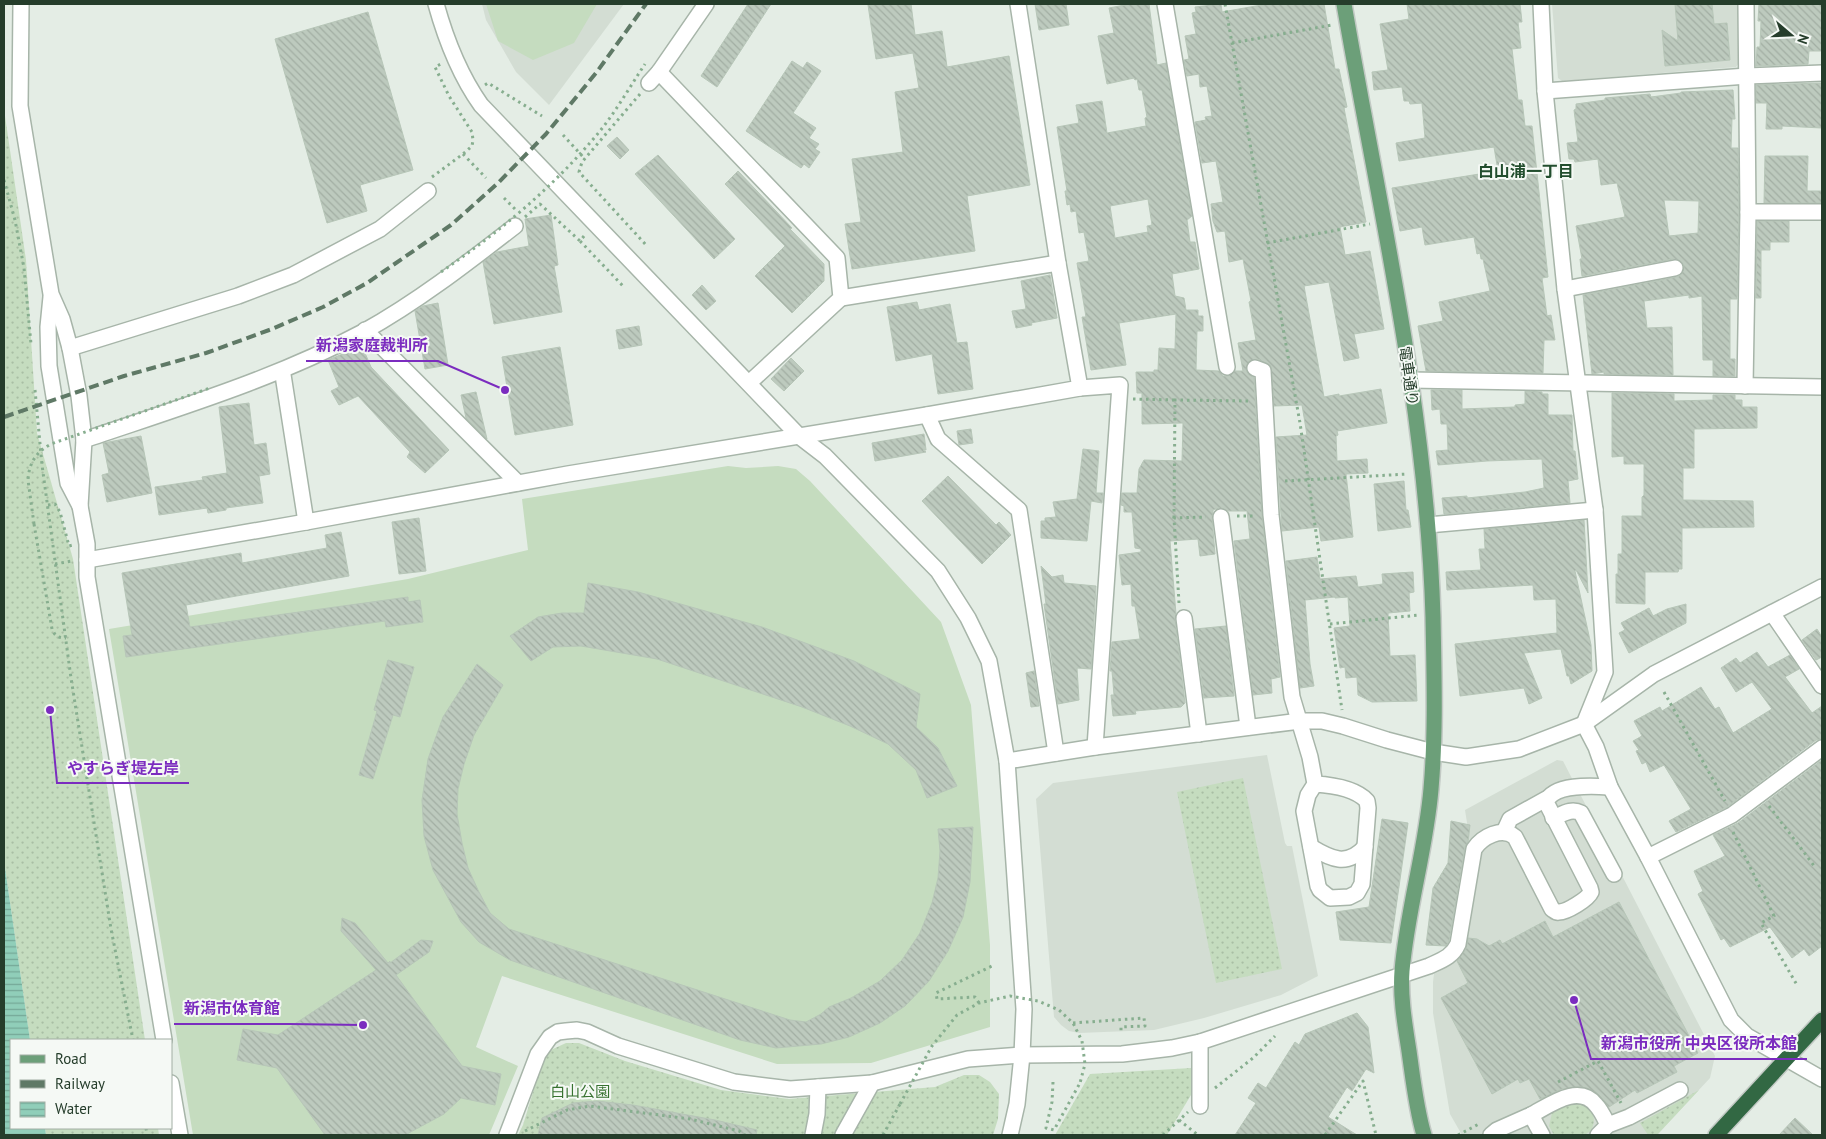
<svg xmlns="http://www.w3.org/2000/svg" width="1826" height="1139" font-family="'PT Sans','Noto Sans JP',sans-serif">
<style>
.built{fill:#d3ddd3}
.grass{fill:url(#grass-dots)}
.pitch{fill:#c5dcbf}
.water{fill:url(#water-rules)}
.building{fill:url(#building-back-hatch);stroke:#b7c6b8;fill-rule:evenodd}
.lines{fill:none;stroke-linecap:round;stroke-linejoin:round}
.minor-casing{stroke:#a7b5a9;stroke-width:18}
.major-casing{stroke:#c2c9c4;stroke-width:18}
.highway-casing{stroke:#c2c9c4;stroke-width:18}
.path{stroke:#87ae8f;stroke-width:3;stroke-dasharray:2.5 4;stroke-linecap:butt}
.minor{stroke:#fff;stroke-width:15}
.major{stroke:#6c9f79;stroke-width:15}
.highway{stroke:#326843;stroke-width:15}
.rail{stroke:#5f7966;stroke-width:4;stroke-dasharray:10 5;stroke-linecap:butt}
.path-bridge{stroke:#87ae8f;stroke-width:3;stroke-dasharray:2.5 4;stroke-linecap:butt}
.labels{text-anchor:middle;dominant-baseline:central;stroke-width:4;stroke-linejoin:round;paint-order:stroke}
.street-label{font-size:15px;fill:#253d2b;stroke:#f5f9f5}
.park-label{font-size:15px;fill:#387231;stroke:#f5f9f5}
.neighbourhood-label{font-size:16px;font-weight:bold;fill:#224e2e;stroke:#f5f9f5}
.leader{fill:none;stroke:#7b2cbf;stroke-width:2}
.callout-dot{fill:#7b2cbf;stroke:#f5f9f5;stroke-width:2}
.callout-label{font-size:16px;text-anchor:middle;font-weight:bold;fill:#7b2cbf;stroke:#f5f9f5;stroke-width:4;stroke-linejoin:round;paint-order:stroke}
</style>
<defs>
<pattern id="grass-dots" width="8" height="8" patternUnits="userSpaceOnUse" patternTransform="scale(1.25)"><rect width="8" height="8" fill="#c5dcbf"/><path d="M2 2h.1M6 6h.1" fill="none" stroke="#a9bea4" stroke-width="1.8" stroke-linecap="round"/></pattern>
<pattern id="water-rules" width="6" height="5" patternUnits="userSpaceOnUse" patternTransform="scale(1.25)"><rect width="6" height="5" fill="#90ceb9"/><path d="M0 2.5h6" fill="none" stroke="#75a897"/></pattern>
<pattern id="building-back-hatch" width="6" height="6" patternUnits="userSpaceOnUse" patternTransform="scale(1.25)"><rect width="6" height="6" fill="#bdcabe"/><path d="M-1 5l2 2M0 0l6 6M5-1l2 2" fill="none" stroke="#a2aea3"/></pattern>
</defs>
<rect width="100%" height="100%" fill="#e4ede5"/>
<!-- built -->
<g class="built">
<polygon points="482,4 624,4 549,105 516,72 486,20"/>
<polygon points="1552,4 1740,4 1742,59 1736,67 1562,81 1558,78"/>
<polygon points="1267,755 1285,843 1287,846 1292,846 1318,976 1281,995 1204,1018 1154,1030 1079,1033 1069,1031 1061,1025 1054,1017 1036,799 1053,783"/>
<polygon points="1557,760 1563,761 1715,1056 1710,1078 1657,1135 1462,1135 1450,1114 1433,1013 1433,982 1436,957 1451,944 1468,829 1465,810"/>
</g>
<!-- grass -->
<g class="grass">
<polygon points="4,109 26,260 37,433 73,559 145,1040 30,1040 4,861"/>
<polygon points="1243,778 1282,969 1216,983 1177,792"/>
<polygon points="566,1043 579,1043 625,1061 721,1090 789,1099 935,1087 964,1075 979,1075 990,1082 999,1094 998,1119 993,1135 518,1135 523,1125 544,1056 553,1049"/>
<polygon points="1191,1068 1191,1095 1167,1135 1055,1135 1090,1074"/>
<polygon points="1699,1090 1657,1135 1648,1135 1640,1123"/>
<path d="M1574 1101C1579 1103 1585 1104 1589 1107 1596 1114 1596 1130 1586 1134 1577 1138 1563 1135 1554 1135L1549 1126 1552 1113Z"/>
<polygon points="45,1128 158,1128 159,1135 46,1135"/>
</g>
<!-- pitch -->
<g class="pitch">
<polygon points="486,4 597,4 574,43 533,60 498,41"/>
<polygon points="728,466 746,468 778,466 796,469 810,481 941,622 971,705 990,945 990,1027 871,1063 777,1064 502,976 476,1047 518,1066 489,1135 193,1135 109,629 408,579 528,550 522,499"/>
</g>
<!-- water -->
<polygon class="water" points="4,861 30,1040 11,1040 11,1128 45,1128 46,1135 4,1135"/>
<!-- building -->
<g class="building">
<polygon points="748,4 771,4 717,87 701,76"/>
<polygon points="876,4 911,4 915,35 942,31 947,67 1009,56 1030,185 967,196 975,251 852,269 845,224 861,222 852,159 903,152 895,92 919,88 913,53 876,59 868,5"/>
<polygon points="1035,4 1066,4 1069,25 1039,30"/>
<path d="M1130 4H1149L1157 65 1166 63 1192 216 1187 220 1190 242H1195L1199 269 1172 274 1175 296 1184 298 1186 310H1198V316H1203V331H1197L1196 370 1219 371 1223 376H1228L1235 371H1243L1238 343 1256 340 1249 302 1251 301 1243 259 1229 262 1225 231 1217 232 1213 221 1211 204 1223 202 1216 161 1202 163 1195 122 1206 120 1205 117 1212 116 1207 86 1200 87 1199 74 1187 76 1184 60 1189 59 1185 36 1196 34 1192 13 1196 12 1195 7 1221 4 1222 12 1267 4H1324L1335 69H1339L1347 107 1344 108 1366 222 1340 227 1345 255 1370 251 1384 329 1354 334 1359 358 1344 361 1329 282 1304 286 1324 397 1339 394V396L1381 389 1387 423 1337 431 1338 435 1336 436 1337 461 1367 459 1368 473 1346 474 1353 537 1321 541 1319 527 1282 531 1276 437 1307 435 1302 405 1274 406 1271 366 1258 359 1249 361 1246 369 1248 374 1254 378 1262 516 1280 677 1271 679 1272 693 1253 695 1234 541 1250 539 1247 511H1228L1219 508 1213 510 1212 518 1215 554 1200 556 1198 539 1170 541 1176 614 1175 619 1185 703 1181 707 1135 711 1136 714 1113 716 1111 695H1114L1112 671H1110L1112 642 1140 639 1135 606H1132L1131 584 1122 585 1119 555 1141 552V549L1135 548 1132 512H1124V506L1121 505 1122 493H1137L1139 469 1144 460 1182 461 1183 423 1142 424V393H1137L1136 372H1154V370H1158L1159 348 1175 349 1176 314 1119 323 1126 365 1091 370 1082 317H1086L1077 263 1089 261 1084 232 1079 233 1076 211 1071 212 1070 204 1067 205 1065 191H1067L1057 127 1079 123 1076 105 1102 101 1107 133 1146 126 1145 118 1147 117 1142 90H1139L1137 79 1135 80 1134 78 1107 84 1098 36 1114 33 1109 8ZM1148 199 1152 225 1147 226 1148 232 1115 238 1110 206Z"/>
<polygon points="1407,4 1520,4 1522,22 1518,22 1521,48 1512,49 1518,100 1522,100 1525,126 1532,126 1548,277 1542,278 1547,316 1551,315 1555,340 1544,340 1543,373 1426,371 1418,326 1443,321 1439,302 1490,291 1483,259 1481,259 1480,253 1477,254 1474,237 1425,245 1422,227 1400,231 1392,188 1498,171 1494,147 1399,161 1396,143 1425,138 1422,103 1410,104 1409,101 1404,101 1402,87 1374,90 1372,72 1388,70 1380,24 1409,19"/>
<polygon points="1675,4 1712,4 1714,24 1727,23 1730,60 1665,66 1662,30 1678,41"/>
<polygon points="1759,4 1822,4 1822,51 1809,51 1808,64 1756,66 1757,47 1760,47 1761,21 1758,21"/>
<polygon points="368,12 413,170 360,185 367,211 327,223 275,39"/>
<polygon points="792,61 803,68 807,62 821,71 793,113 816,128 809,138 819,144 815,149 820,152 809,168 804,164 801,168 746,131"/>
<polygon points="1822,83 1822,128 1782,126 1782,129 1766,129 1767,103 1756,103 1756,85"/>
<path d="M1733 90 1735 119H1732L1731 148H1738L1739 212 1737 299H1730V359H1735V376H1713V360H1703L1702 296 1689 298V295L1644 301 1647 328 1672 327 1673 375 1604 374V372L1592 374 1583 295 1677 277 1681 275 1684 267 1682 262 1673 259 1582 276 1580 259H1582L1576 226 1625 217 1617 183 1601 185 1598 159 1575 162 1574 159H1569L1567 143 1578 142 1574 110 1576 109V104L1605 100V98L1650 94 1651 97 1681 93V92ZM1664 200 1699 201 1698 233 1669 236Z"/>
<polygon points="617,137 629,150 620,159 607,146"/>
<polygon points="658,155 735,239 714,259 635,174"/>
<polygon points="1765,156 1808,156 1807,191 1822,191 1822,203 1764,203"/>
<polygon points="738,171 792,228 790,229 824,264 824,281 792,313 755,276 785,246 725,184"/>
<polygon points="551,215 558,265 554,266 562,312 494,324 483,262 497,252 529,246 525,219"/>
<polygon points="1757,221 1789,221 1789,242 1770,242 1770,250 1761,250 1761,298 1756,298"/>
<polygon points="1050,275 1057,318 1031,323 1032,325 1016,328 1012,311 1026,309 1021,281"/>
<polygon points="702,285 716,301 706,310 692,295"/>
<polygon points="917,302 919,310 950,304 957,343 967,342 973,389 938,394 932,354 896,361 887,307"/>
<polygon points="438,303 448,365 425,369 415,311 423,306"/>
<polygon points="639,326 642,345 619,349 616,330"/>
<polygon points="362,346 371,367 449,450 425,473 407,457 410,452 358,396 339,405 331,391 339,387 328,360"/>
<polygon points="560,347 573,425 515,435 502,357"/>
<polygon points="791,358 804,371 784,391 771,379"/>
<polygon points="1431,390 1462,390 1462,409 1515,407 1515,405 1525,404 1525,391 1542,392 1542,394 1548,394 1548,415 1572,415 1573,451 1575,451 1578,479 1568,481 1570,503 1444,514 1442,498 1467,496 1467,498 1525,492 1544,488 1542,459 1487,461 1438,465 1436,451 1448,450 1447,424 1441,424 1440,409 1432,410"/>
<polygon points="476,392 487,439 466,418 461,395"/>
<polygon points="1612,393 1674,394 1674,401 1713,400 1713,395 1735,395 1735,400 1742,400 1742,407 1757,407 1757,428 1694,429 1694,468 1683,468 1683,500 1753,501 1754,527 1682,528 1682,569 1679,569 1678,572 1645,572 1645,604 1616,603 1616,574 1618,574 1618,554 1622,554 1622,516 1642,516 1642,497 1644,495 1644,464 1624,464 1624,456 1612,457"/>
<polygon points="249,403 254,445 266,443 270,474 259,476 263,503 226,508 226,510 208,513 207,508 159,515 155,487 203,480 202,477 227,473 219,407"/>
<polygon points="971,429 973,443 959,445 957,431"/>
<polygon points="924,434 926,450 923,450 926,452 875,461 872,443"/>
<polygon points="141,436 152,493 107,502 102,475 109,473 103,443"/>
<polygon points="1083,449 1099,451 1096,493 1103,493 1102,503 1091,501 1087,541 1041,538 1041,521 1045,521 1045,518 1056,517 1053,502 1077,499"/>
<polygon points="948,476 996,525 999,522 1011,535 982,564 922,501"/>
<polygon points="1404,481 1406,510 1408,510 1411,527 1378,531 1374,484"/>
<polygon points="419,518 426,571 399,574 392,522"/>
<polygon points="1584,520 1588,593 1576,570 1575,571 1591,645 1592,671 1571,684 1569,676 1567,676 1561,649 1524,653 1542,698 1529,704 1524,688 1460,696 1455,644 1557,633 1556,599 1534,600 1533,585 1447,590 1446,572 1481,570 1479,549 1485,549 1484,529"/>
<polygon points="341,532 349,576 186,605 190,627 408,597 408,602 420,600 423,622 386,627 385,621 126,657 123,636 132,635 122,573 241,553 242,563 327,548 325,535"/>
<polygon points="1317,557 1320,579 1356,576 1358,587 1383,584 1382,574 1413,572 1414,592 1409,593 1410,611 1388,613 1390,656 1415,655 1417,701 1372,702 1358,695 1357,677 1346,678 1345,667 1340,668 1334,628 1350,626 1348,597 1335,598 1335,597 1305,600 1310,664 1314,686 1300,688 1286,561"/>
<polygon points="1041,566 1052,577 1063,575 1064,583 1096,586 1091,669 1077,668 1079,700 1058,704 1044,604 1046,604"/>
<polygon points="588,583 638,592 762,627 854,661 920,694 916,727 938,748 957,786 927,798 916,770 888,744 850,726 802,707 657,659 581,646 553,647 531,661 510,636 538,617 562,613 584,613"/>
<polygon points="1686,604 1686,623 1629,653 1619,633 1625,630 1621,623 1649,608 1653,616 1667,609"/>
<polygon points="1226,626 1234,696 1204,698 1195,629"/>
<polygon points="1817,629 1822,637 1822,657 1816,660 1802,640"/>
<polygon points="1757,652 1768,667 1790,655 1799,669 1785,677 1812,713 1822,706 1822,739 1816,740 1727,807 1676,832 1669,821 1691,809 1664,765 1650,772 1646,762 1642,764 1636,751 1639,750 1633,741 1642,736 1634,721 1660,707 1662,711 1701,687 1715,709 1719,707 1733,733 1772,709 1752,682 1736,692 1721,668 1736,658 1740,663"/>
<polygon points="388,660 414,667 400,717 393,715 373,779 359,775 377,711 374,710"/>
<polygon points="477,664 503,685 474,735 464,764 458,789 457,814 462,843 468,868 478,890 490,913 509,929 790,1020 806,1022 821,1014 829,1007 851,998 880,981 902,960 920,933 932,903 938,878 940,851 938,829 973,827 970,882 963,917 948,951 929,981 905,1006 880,1023 849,1037 821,1044 776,1048 740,1040 510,960 479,942 461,922 433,870 424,836 422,800 428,759 443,717"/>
<polygon points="1034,671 1039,706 1031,707 1026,673"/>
<polygon points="1822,760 1822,946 1809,956 1804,949 1792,958 1770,927 1730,947 1724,938 1721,940 1698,894 1703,891 1694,871 1725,856 1713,835 1738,823"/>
<polygon points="1382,819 1408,823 1391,943 1340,940 1336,912 1369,907"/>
<polygon points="1451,821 1470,825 1468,842 1465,847 1449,941 1446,946 1426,945 1433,888 1448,863"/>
<polygon points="1619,902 1698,1053 1674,1066 1677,1072 1637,1093 1635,1090 1609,1107 1595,1092 1582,1087 1562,1089 1540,1099 1529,1079 1520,1083 1518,1079 1492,1094 1441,998 1468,983 1457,961 1466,949 1468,938 1477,939 1489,946 1500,940 1502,944 1545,921 1553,937"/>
<polygon points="342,918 355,923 388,963 390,961 390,963 421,940 433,941 429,952 396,975 462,1066 501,1074 495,1105 461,1098 444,1114 405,1135 325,1135 277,1068 237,1060 243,1029 278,1035 376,970 341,931"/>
<polygon points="1357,1013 1368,1027 1374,1073 1366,1069 1352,1091 1347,1087 1328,1117 1357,1135 1235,1135 1256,1103 1248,1098 1258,1083 1266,1088 1295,1042 1299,1045 1305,1034"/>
<polygon points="597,1101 633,1105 715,1120 757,1130 756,1135 538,1135 542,1118 573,1103"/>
<polygon points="1795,1118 1813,1135 1779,1135"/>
</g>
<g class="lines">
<!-- minor casing -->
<g class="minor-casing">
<g id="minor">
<polyline points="21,4 20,106 51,294 62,319 70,348 79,396 84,440 80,506 87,544 87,577 164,1040"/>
<path d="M436 4C446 40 459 74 481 105L799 436 825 456 938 571 968 618 989 661 1007 761 1024 1009 1022 1055 1017 1104 1010 1135"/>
<polyline points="1165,4 1227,367"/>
<polyline points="1541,4 1545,91 1565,289 1595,510 1605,672 1584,724 1596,747 1610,787 1648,857 1731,1020 1747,1036 1822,1079"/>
<polyline points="659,72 837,258 841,298 749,383"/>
<polyline points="649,83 659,72 706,4"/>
<polyline points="1545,91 1747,76 1822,73"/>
<polyline points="1748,212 1822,212"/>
<polyline points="1565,289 1675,268"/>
<polyline points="51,297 48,327 49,366 68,483 80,506"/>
<polyline points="841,298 1058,263"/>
<polyline points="365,330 518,483"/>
<polyline points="70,348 238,296 293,275 380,229 428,191"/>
<path d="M1255 368 1263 371 1271 515 1292 697 1310 757 1315 784 1308 795 1304 811 1318 886 1320 890 1330 898 1349 897 1357 893 1362 884 1368 808 1367 801C1355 788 1332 785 1315 784"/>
<polyline points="283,375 306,522"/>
<polyline points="1410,380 1822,387"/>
<polyline points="1745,386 1748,212 1746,4"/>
<polyline points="1080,388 1120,385 1095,747"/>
<polyline points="927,415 938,439 1019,510 1056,753"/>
<path d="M84 440C178 408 275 379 363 332 417 302 466 264 515 226"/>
<polyline points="1221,517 1248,727"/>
<polyline points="1428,525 1595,510"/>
<polyline points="87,560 306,522 568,474 927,415 1080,388 1058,263 1018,4"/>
<polyline points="1772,613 1822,686"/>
<polyline points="1184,618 1199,734"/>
<polyline points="1007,761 1095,747 1300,721 1322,721 1343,726 1387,740 1433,752 1466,757 1519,749 1584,724 1654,674 1822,587"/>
<path d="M1553 818C1563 814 1571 808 1581 813L1614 874"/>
<polyline points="1504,832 1510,819 1546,799"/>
<path d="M1311 847C1331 859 1347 867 1365 847"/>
<polyline points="1648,857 1732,815 1822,748"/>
<polyline points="1200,1042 1200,1106"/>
<polyline points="171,1083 180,1135"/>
<path d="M507 1135 538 1054 550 1037 558 1032 566 1031 577 1030 587 1032 618 1046 734 1082 790 1089 872 1083 968 1059 1022 1055 1122 1054 1172 1048 1200 1042 1429 966C1442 960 1452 957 1458 944L1474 849C1482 837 1502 826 1515 837L1552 909C1555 911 1556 913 1559 912 1567 912 1588 899 1591 892L1590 888 1546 802C1554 783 1593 786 1610 787"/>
<polyline points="813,1135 817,1114 818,1087"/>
<polyline points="843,1135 872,1083"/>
<polyline points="1491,1135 1497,1130 1531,1115"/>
<path d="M1542 1135 1531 1115C1550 1105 1579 1083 1596 1105 1601 1110 1605 1119 1608 1125"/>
<polyline points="1598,1135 1608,1125 1629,1117 1680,1090"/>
</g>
</g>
<!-- major casing -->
<g class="major-casing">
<path id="major" d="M1344 4C1379 207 1427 410 1433 617 1434 674 1436 732 1431 789 1426 850 1407 910 1402 971 1400 997 1405 1025 1409 1051 1413 1079 1416 1108 1424 1135"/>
</g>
<!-- highway casing -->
<g class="highway-casing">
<polyline id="highway" points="1716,1135 1822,1020"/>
</g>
<!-- path -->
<g class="path">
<polyline points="1225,4 1300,423 1342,710"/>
<polyline points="1232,43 1332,25"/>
<polyline points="485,85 488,83 542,116"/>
<polyline points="640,94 582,162 579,172 647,246"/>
<polyline points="563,135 585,159"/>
<polyline points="463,154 486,178"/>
<polyline points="432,177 463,154 472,146 473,140 472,132 449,96 435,67 441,64"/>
<polyline points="4,180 15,220 24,268 31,344"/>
<polyline points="504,198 516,210"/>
<polyline points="525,217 540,204 580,241"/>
<polyline points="584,236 580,241 623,286"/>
<polyline points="1267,243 1370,224"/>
<polyline points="35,390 42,465 71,678 111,929 133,1040"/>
<polyline points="1133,399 1175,400"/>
<polyline points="1285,481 1408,474"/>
<polyline points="48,505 55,504 60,512 69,546 73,545"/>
<polyline points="1237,516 1256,516"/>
<polyline points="1174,518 1175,400 1249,401"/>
<path d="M34 524 52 629C55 636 58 638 66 638"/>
<polyline points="55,564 72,561"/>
<polyline points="1179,603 1174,518 1206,517"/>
<polyline points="1330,624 1419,615"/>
<polyline points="1664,692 1725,801"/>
<polyline points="1769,806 1815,867"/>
<polyline points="1733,832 1774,916 1761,923 1797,985"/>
<polyline points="979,1003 975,997 937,999 936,993 992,966"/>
<polyline points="1073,1023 1144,1018 1145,1026 1121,1027 1121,1032"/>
<polyline points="1053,1082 1052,1102 1046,1128 1054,1130 1080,1083"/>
<polyline points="1558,1082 1598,1061 1621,1103"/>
<polyline points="1215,1088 1253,1058 1275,1036"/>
<polyline points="1179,1120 1198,1135"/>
<polyline points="146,1128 147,1135"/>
<polyline points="525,1131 567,1110 590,1106 690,1119 739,1131 745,1135"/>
<polyline points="883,1135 900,1104"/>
<polyline points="1163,1135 1188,1112"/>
<polyline points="1325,1135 1363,1081 1376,1135"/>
<polyline points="1458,1135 1479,1124"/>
</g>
<!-- minor -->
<use href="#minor" class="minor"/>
<!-- major -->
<use href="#major" class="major"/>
<!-- highway -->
<use href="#highway" class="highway"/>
<!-- rail -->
<polyline class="rail" points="4,417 124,376 206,353 272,329 323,307 367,283 451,225 498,183 546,134 596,73 646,4"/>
<!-- path-bridge -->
<g class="path-bridge">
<path d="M441 272C498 233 551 189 595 137 614 115 629 88 645 64"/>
<path d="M34 524 28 480C29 463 36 452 51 444L210 388"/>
<polyline points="900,1104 932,1046 957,1015 979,1003 1010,996 1038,1001 1059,1010 1073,1023 1082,1041 1085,1064 1080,1083"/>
</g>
</g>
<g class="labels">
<!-- street labels -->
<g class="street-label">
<text transform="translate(1409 376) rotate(82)">電車通り</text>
</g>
<!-- park labels -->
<g class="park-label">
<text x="580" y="1091">白山公園</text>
</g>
<!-- neighbourhood labels -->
<g class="neighbourhood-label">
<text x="1526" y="171">白山浦一丁目</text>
</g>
</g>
<!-- callouts -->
<path class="leader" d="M505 390L438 361H306M50 710L57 783H189M363 1025L290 1024H174M1574 1000L1591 1059H1807"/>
<g class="callout-dot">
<circle cx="505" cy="390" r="5"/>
<circle cx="50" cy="710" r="5"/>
<circle cx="363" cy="1025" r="5"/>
<circle cx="1574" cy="1000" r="5"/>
</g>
<g class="callout-label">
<text x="372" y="351">新潟家庭裁判所</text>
<text x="123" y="774">やすらぎ堤左岸</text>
<text x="232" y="1014">新潟市体育館</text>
<text x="1699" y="1049">新潟市役所 中央区役所本館</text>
</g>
<!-- border -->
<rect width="1826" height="1139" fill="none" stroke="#253d2b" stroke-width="10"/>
<!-- legend -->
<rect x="10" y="1039" width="162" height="90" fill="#f5f9f5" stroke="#a2aea4"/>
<rect x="20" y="1055" width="25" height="8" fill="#6c9f79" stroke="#a2aea4"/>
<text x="55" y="1064" font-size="15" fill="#253d2b">Road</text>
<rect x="20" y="1080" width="25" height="8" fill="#5f7966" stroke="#a2aea4"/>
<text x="55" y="1089" font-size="15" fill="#253d2b">Railway</text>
<rect x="20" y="1102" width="25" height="15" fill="url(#water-rules)" stroke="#a2aea4"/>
<text x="55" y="1114" font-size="15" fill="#253d2b">Water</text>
<!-- north arrow -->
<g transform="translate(1791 35) rotate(109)" stroke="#f5f9f5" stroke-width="4" paint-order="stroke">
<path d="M0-4L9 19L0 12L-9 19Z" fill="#253d2b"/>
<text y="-8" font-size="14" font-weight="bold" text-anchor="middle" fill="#253d2b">N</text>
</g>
</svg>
